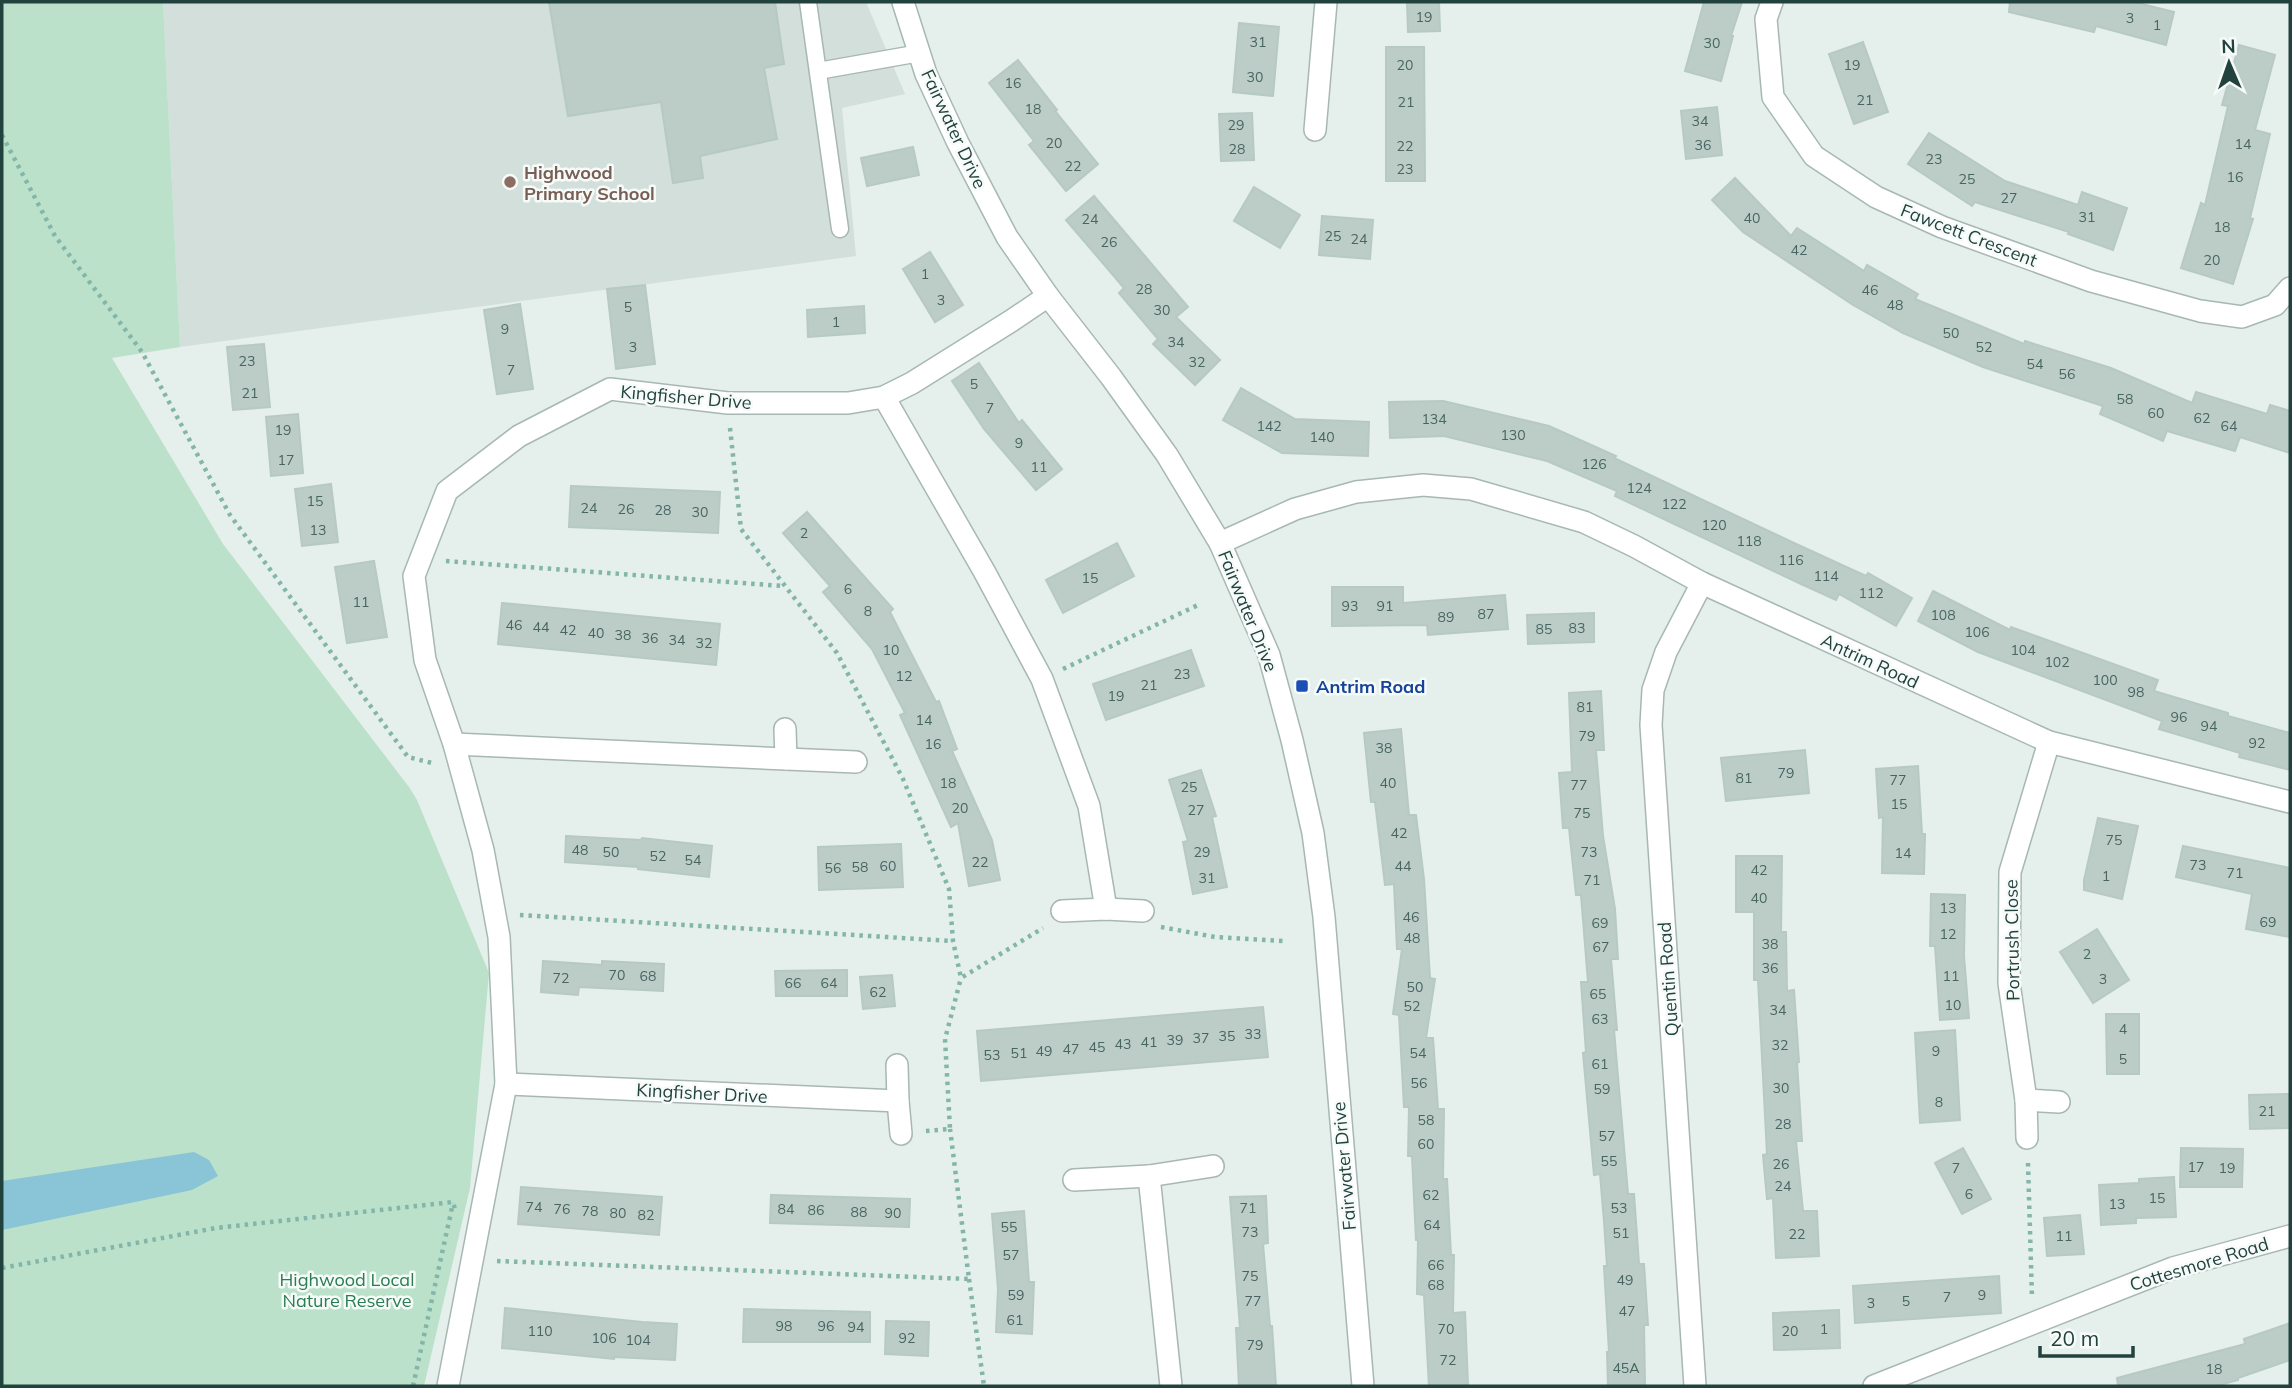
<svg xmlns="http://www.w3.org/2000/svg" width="2292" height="1388" font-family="Mulish,sans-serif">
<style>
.built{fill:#d3dfda}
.green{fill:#bce1ca}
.water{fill:#89c4d7}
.building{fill:#bccdc8;stroke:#b6c9c3;stroke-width:2}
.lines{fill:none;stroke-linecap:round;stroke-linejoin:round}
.service-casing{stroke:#a7b8b3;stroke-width:19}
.minor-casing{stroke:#a7b8b3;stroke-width:24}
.tertiary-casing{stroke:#a7b8b3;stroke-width:24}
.path{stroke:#83b5a9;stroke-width:4.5;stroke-dasharray:3.5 5;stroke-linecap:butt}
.service{stroke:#fff;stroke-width:16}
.minor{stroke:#fff;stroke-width:21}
.tertiary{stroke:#fff;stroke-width:21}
.education-dot{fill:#8d6e63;stroke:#f6fbf9;stroke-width:2.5}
.transit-dot{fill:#1a4fb4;stroke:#f6fbf9;stroke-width:2.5}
.labels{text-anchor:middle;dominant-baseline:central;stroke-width:5;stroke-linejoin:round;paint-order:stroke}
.number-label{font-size:14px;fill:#486560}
.street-label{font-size:18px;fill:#22423d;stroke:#f6fbf9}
.education-label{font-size:18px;font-weight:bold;fill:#785e54;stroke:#f6fbf9;text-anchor:start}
.transit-label{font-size:18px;font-weight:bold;fill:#164399;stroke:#f6fbf9;text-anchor:start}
.park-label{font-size:18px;fill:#297d51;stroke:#f6fbf9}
</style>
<rect width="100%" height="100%" fill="#e5efeb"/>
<!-- built -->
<polygon class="built" points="163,2 866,2 905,94 842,108 856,256 180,347"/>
<!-- green -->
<polygon class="green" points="2,2 163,2 180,347 112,358 223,544 409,787 417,800 489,973 470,1188 424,1386 2,1386"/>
<!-- water -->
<polygon class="water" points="194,1152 209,1160 218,1176 192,1190 2,1230 2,1181"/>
<!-- building -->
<g class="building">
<polygon points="549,2 775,2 784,64 764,68 777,139 700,156 703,178 673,183 661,102 568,116"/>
<polygon points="1407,2 1439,2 1440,31 1408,32"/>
<polygon points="1704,2 1742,2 1731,36 1733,36 1721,81 1685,71"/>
<polygon points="2010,2 2134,2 2174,12 2166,45 2096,26 2094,32 2009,12"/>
<polygon points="1239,23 1279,27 1273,96 1233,92"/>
<polygon points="1863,42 1888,112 1854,124 1829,54"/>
<polygon points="2239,45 2275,55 2255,130 2270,134 2250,218 2253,219 2233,284 2181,268 2201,203 2205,205 2228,106 2222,105"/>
<polygon points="1386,47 1424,47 1425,181 1386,181"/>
<polygon points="1018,60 1057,110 1055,111 1098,164 1066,191 1029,145 1034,141 989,83"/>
<polygon points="1717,107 1722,155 1686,159 1681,111"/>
<polygon points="1252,113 1254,160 1221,161 1219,114"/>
<polygon points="1929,133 2005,181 2078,205 2082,192 2127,208 2113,250 2068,234 2069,232 1975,202 1972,206 1908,164"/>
<polygon points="913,147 919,175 867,186 861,158"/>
<polygon points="1735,178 1791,236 1797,228 1864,271 1867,265 1918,294 1915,299 2024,344 2025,341 2111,368 2192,403 2196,392 2267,414 2270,405 2290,411 2290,453 2240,437 2235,451 2167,431 2163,441 2100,414 2103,406 1983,367 1903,333 1853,305 1743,232 1712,200"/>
<polygon points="1254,187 1300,215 1280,248 1234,221"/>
<polygon points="1094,196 1188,307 1176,317 1220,360 1195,385 1153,344 1158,339 1119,293 1124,288 1066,220"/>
<polygon points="1322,216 1373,220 1370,259 1319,255"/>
<polygon points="930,252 963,305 935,322 903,269"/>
<polygon points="645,285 655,364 616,369 607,289"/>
<polygon points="520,304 533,389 497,394 484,310"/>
<polygon points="864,306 865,333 808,337 807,310"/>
<polygon points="264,344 270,407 233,410 227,347"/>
<polygon points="979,363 1019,423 1022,420 1062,469 1036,490 984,429 952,381"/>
<polygon points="1241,388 1295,419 1369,422 1368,456 1282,453 1223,420"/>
<polygon points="1443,401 1549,426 1616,456 1614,458 1794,543 1866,576 1868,573 1912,598 1896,626 1839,594 1836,600 1801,584 1615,496 1617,491 1547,461 1444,436 1390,438 1389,402"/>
<polygon points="298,414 303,473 271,476 266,417"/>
<polygon points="331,484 338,542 302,546 295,489"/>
<polygon points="571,486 720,492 718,533 569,527"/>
<polygon points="807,512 893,609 890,612 936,702 939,701 957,749 952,751 992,840 1000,880 969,886 958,823 951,827 900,715 905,713 872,649 823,592 830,586 783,533"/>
<polygon points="1117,543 1134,576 1063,613 1046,580"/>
<polygon points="374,561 387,637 347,643 335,567"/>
<polygon points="1332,587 1403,587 1403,603 1505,595 1508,629 1428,635 1427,625 1332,626"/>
<polygon points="1933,591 2010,630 2011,627 2158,680 2154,691 2228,713 2228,716 2290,733 2290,770 2239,757 2240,753 2159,729 2162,721 1978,652 1918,621"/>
<polygon points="502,603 720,624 716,665 498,644"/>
<polygon points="1594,613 1594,642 1528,644 1527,615"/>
<polygon points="1191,650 1204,686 1106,720 1093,684"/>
<polygon points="1601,691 1604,750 1596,750 1603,836 1615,909 1618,959 1611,959 1617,1030 1614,1030 1628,1194 1634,1194 1639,1264 1644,1264 1648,1325 1644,1325 1645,1386 1608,1386 1607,1352 1609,1352 1604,1266 1607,1266 1604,1221 1600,1174 1594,1175 1583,1053 1586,1052 1581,982 1588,982 1581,895 1576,895 1569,828 1563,828 1559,773 1572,772 1569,693"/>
<polygon points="1401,729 1409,815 1416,815 1424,879 1430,978 1435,979 1426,1038 1433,1038 1438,1109 1444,1109 1443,1179 1447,1179 1451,1255 1454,1255 1453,1313 1465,1312 1468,1386 1429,1386 1424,1295 1417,1294 1418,1240 1416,1240 1412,1156 1408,1156 1409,1107 1404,1107 1399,1015 1393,1014 1402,949 1397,949 1394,884 1385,885 1375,802 1371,802 1364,733"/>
<polygon points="1805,750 1809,793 1726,801 1721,758"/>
<polygon points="1918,766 1922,834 1925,834 1924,874 1882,873 1883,817 1879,818 1876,769"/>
<polygon points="1201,770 1216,816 1212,817 1227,887 1193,894 1183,842 1188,841 1169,780"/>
<polygon points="2098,818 2138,826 2122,899 2084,890 2084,880"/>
<polygon points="566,836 641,840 642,838 712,846 709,877 638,869 638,867 565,862"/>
<polygon points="901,844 903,887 819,890 818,847"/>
<polygon points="2183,846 2290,868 2290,937 2246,929 2252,894 2176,877"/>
<polygon points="1736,856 1782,856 1781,932 1786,932 1787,991 1794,990 1799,1062 1797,1062 1802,1141 1796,1141 1803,1211 1817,1211 1819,1256 1776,1258 1773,1198 1767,1199 1763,1155 1767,1154 1758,980 1754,980 1754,912 1736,912"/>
<polygon points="1931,894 1965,895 1964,956 1969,1018 1940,1020 1935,946 1930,946"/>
<polygon points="2097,929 2129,980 2093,1003 2060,952"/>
<polygon points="543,961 602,965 602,961 664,964 663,991 579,987 578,995 541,992"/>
<polygon points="847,970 847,996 776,996 775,971"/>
<polygon points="892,975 895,1006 863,1009 860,977"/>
<polygon points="1263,1007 1268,1057 981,1081 977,1031"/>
<polygon points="2106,1014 2139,1014 2139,1074 2107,1074"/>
<polygon points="1955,1030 1960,1120 1920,1123 1915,1033"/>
<polygon points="2290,1094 2290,1128 2250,1129 2249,1095"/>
<polygon points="1963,1148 1991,1199 1962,1214 1935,1163"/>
<polygon points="2181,1148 2243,1149 2242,1187 2180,1187"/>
<polygon points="2174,1177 2176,1217 2136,1218 2136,1223 2101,1225 2099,1185 2139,1183 2139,1179"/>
<polygon points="521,1187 662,1197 659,1235 518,1224"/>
<polygon points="771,1195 910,1199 909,1227 770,1223"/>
<polygon points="1266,1196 1268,1243 1263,1244 1270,1326 1272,1326 1276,1386 1239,1386 1236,1328 1240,1328 1230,1197"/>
<polygon points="1024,1211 1029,1282 1034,1282 1032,1334 996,1332 998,1289 992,1214"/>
<polygon points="2080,1215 2084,1254 2047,1256 2044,1218"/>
<polygon points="1999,1276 2001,1313 1855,1323 1853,1286"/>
<polygon points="505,1308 642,1322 677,1324 675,1360 614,1357 614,1359 502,1348"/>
<polygon points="744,1309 870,1312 870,1342 743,1342"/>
<polygon points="1839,1310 1840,1348 1774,1350 1773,1313"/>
<polygon points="886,1321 929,1322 928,1356 885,1354"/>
<polygon points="2290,1323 2290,1360 2238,1378 2238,1380 2216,1386 2118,1386 2117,1378 2245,1344 2244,1339"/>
</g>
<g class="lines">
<!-- service casing -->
<g class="service-casing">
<g id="service">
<polyline points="808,2 840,229"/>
<polyline points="818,71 920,53"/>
</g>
</g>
<!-- minor casing -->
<g class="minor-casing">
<g id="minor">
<polyline points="1772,2 1766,19 1773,97 1814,156 1876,197 1942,227 2091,281 2200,311 2242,317 2275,305 2290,288"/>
<polyline points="1315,130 1326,2"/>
<polyline points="884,397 984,571 1042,679 1089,806 1106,909"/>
<polyline points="1220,543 1295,509 1356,492 1423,485 1471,489 1584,522 1634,546 1702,583 2049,742 2290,802"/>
<polyline points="2049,742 2010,872 2009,983 2026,1100 2059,1102"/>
<polyline points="454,744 786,759 785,729"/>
<polyline points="786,759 856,762"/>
<polyline points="1062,911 1106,909 1143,911"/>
<polyline points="506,1084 898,1101 897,1065"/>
<polyline points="2026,1100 2027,1138"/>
<polyline points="898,1101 901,1134"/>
<polyline points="1149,1176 1171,1386"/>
<polyline points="1074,1180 1149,1176 1213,1166"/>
<polyline points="448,1386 506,1084 499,937 483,850 454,744 425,660 414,576 447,491 519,436 610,389 728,403 848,403 884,397 912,383 1011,321 1048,296"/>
<polyline points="1695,1386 1651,725 1653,690 1666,652 1702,583"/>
<polyline points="1874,1386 2173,1268 2290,1236"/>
</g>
</g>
<!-- tertiary casing -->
<g class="tertiary-casing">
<polyline id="tertiary" points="903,2 926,74 958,143 1007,237 1048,296 1111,377 1167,455 1220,543 1269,655 1292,740 1313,833 1324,917 1363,1386"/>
</g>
<!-- path -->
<g class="path">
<polyline points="2,135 55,236 142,352 230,515 408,757 432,763"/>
<polyline points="730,428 741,529 837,653 903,779 949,889 953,941 961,978 1043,928"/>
<polyline points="446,561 782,586"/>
<polyline points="1063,669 1198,605"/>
<polyline points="520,915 953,941"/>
<polyline points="1161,927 1215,937 1284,941"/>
<polyline points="926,1131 950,1129 945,1039 961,978"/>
<polyline points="2028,1163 2032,1298"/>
<polyline points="497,1261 969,1279 950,1129"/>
<polyline points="2,1268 216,1228 453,1202 455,1209"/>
<polyline points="969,1279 984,1386"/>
<polyline points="413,1386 453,1203"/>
</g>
<!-- service -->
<use href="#service" class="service"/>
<!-- minor -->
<use href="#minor" class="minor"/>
<!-- tertiary -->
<use href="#tertiary" class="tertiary"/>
</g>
<!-- markers -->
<circle class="education-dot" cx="510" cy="182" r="7"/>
<rect class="transit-dot" x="1295" y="679" width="14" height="14" rx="3.5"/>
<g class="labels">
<!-- number labels -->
<g class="number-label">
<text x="1424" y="17">19</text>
<text x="2130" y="18">3</text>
<text x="2157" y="25">1</text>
<text x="1258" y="42">31</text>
<text x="1712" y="43">30</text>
<text x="1405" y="65">20</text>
<text x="1852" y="65">19</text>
<text x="1255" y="77">30</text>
<text x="1013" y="83">16</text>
<text x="1865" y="100">21</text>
<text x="1406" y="102">21</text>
<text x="1033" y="109">18</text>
<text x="1700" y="121">34</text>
<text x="1236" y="125">29</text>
<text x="1054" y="143">20</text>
<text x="2243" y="144">14</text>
<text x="1703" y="145">36</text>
<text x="1405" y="146">22</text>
<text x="1237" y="149">28</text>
<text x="1934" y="159">23</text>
<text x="1073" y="166">22</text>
<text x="1405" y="169">23</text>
<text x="2235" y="177">16</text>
<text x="1967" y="179">25</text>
<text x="2009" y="198">27</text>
<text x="2087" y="217">31</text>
<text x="1752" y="218">40</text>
<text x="1090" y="219">24</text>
<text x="2222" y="227">18</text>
<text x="1333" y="236">25</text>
<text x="1359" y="239">24</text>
<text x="1109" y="242">26</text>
<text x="1799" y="250">42</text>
<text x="2212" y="260">20</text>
<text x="925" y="274">1</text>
<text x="1144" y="289">28</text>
<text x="1870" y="290">46</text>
<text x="941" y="300">3</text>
<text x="1895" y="305">48</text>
<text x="628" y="307">5</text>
<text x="1162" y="310">30</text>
<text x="836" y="322">1</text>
<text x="505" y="329">9</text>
<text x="1951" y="333">50</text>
<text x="1176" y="342">34</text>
<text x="633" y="347">3</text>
<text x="1984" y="347">52</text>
<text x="247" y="361">23</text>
<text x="1197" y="362">32</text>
<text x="2035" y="364">54</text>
<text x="511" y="370">7</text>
<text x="2067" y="374">56</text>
<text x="974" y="384">5</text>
<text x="250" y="393">21</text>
<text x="2125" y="399">58</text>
<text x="990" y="408">7</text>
<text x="2156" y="413">60</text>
<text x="2202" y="418">62</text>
<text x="1434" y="419">134</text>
<text x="1269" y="426">142</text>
<text x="2229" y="426">64</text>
<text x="283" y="430">19</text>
<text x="1513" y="435">130</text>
<text x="1322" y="437">140</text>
<text x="1019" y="443">9</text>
<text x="286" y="460">17</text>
<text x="1594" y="464">126</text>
<text x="1039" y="467">11</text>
<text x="1639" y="488">124</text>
<text x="315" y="501">15</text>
<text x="1674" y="504">122</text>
<text x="589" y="508">24</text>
<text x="626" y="509">26</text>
<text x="663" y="510">28</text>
<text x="700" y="512">30</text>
<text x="1714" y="525">120</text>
<text x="318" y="530">13</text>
<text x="804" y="533">2</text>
<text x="1749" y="541">118</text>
<text x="1791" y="560">116</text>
<text x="1826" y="576">114</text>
<text x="1090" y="578">15</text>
<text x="848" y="589">6</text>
<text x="1871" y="593">112</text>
<text x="361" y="602">11</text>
<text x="1350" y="606">93</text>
<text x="1385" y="606">91</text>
<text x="868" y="611">8</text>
<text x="1486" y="614">87</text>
<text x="1943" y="615">108</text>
<text x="1446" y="617">89</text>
<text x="514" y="625">46</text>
<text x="541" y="627">44</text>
<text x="1577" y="628">83</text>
<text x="1544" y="629">85</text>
<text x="568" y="630">42</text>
<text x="1977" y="632">106</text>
<text x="596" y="633">40</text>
<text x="623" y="635">38</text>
<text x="650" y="638">36</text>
<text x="677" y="640">34</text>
<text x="704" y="643">32</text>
<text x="891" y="650">10</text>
<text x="2023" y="650">104</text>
<text x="2057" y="662">102</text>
<text x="1182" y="674">23</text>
<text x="904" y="676">12</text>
<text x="2105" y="680">100</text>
<text x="1149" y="685">21</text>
<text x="2136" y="692">98</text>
<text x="1116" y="696">19</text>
<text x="1585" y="707">81</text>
<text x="2179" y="717">96</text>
<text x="924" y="720">14</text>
<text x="2209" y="726">94</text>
<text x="1587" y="736">79</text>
<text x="2257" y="743">92</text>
<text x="933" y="744">16</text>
<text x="1384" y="748">38</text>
<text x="1786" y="773">79</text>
<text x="1744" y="778">81</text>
<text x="1898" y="780">77</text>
<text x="948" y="783">18</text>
<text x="1388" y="783">40</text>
<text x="1579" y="785">77</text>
<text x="1189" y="787">25</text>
<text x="1899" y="804">15</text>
<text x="960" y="808">20</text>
<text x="1196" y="810">27</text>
<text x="1582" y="813">75</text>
<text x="1399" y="833">42</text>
<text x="2114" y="840">75</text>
<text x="580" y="850">48</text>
<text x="611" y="852">50</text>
<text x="1202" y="852">29</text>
<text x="1589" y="852">73</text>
<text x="1903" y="853">14</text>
<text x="658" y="856">52</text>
<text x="693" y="860">54</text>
<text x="980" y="862">22</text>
<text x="2198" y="865">73</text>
<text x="888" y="866">60</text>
<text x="1403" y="866">44</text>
<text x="860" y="867">58</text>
<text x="833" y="868">56</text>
<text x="1759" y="870">42</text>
<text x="2235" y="873">71</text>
<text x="2106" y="876">1</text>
<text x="1207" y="878">31</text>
<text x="1592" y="880">71</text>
<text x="1759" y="898">40</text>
<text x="1948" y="908">13</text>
<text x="1411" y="917">46</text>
<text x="2268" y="922">69</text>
<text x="1600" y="923">69</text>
<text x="1948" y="934">12</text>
<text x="1412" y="938">48</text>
<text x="1770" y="944">38</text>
<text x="1601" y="947">67</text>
<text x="2087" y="954">2</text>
<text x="1770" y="968">36</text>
<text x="617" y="975">70</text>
<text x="648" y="976">68</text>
<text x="1951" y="976">11</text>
<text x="561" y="978">72</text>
<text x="2103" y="979">3</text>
<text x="793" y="983">66</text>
<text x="829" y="983">64</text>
<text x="1415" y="987">50</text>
<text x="878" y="992">62</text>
<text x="1598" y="994">65</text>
<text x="1953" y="1005">10</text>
<text x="1412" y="1006">52</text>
<text x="1778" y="1010">34</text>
<text x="1600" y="1019">63</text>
<text x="2123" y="1029">4</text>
<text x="1253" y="1034">33</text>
<text x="1227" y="1036">35</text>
<text x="1201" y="1038">37</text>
<text x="1175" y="1040">39</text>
<text x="1149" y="1042">41</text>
<text x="1123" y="1044">43</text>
<text x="1780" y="1045">32</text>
<text x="1097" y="1047">45</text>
<text x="1071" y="1049">47</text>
<text x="1044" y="1051">49</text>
<text x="1936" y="1051">9</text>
<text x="1019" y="1053">51</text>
<text x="1418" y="1053">54</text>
<text x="992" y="1055">53</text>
<text x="2123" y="1059">5</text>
<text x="1600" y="1064">61</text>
<text x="1419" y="1083">56</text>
<text x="1781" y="1088">30</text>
<text x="1602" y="1089">59</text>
<text x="1939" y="1102">8</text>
<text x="2267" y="1111">21</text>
<text x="1426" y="1120">58</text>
<text x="1783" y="1124">28</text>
<text x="1607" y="1136">57</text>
<text x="1426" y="1144">60</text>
<text x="1609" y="1161">55</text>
<text x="1781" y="1164">26</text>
<text x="2196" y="1167">17</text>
<text x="1956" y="1168">7</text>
<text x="2227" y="1168">19</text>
<text x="1783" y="1186">24</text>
<text x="1969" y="1194">6</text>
<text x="1431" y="1195">62</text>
<text x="2157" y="1198">15</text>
<text x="2117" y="1204">13</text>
<text x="534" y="1207">74</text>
<text x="1248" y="1208">71</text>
<text x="1619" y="1208">53</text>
<text x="562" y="1209">76</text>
<text x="786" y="1209">84</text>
<text x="816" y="1210">86</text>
<text x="590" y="1211">78</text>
<text x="859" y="1212">88</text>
<text x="618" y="1213">80</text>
<text x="893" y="1213">90</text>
<text x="646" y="1215">82</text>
<text x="1432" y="1225">64</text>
<text x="1009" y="1227">55</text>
<text x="1250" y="1232">73</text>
<text x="1621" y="1233">51</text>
<text x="1797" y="1234">22</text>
<text x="2064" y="1236">11</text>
<text x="1011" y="1255">57</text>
<text x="1436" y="1265">66</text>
<text x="1250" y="1276">75</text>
<text x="1625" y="1280">49</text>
<text x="1436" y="1285">68</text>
<text x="1016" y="1295">59</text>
<text x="1982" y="1295">9</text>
<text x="1947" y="1297">7</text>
<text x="1253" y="1301">77</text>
<text x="1906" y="1301">5</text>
<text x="1871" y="1303">3</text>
<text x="1627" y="1311">47</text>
<text x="1015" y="1320">61</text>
<text x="784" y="1326">98</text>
<text x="826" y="1326">96</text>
<text x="856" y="1327">94</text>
<text x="1446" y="1329">70</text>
<text x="1824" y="1329">1</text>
<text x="540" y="1331">110</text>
<text x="1790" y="1331">20</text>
<text x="604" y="1338">106</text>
<text x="907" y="1338">92</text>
<text x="638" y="1340">104</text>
<text x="1255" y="1345">79</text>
<text x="1448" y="1360">72</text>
<text x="1626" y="1368">45A</text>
<text x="2214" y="1369">18</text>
</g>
<!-- street labels -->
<g class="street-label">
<text transform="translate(954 129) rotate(65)">Fairwater Drive</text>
<text transform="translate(1969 235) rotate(21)">Fawcett Crescent</text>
<text transform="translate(686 397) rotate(5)">Kingfisher Drive</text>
<text transform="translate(1248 611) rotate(68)">Fairwater Drive</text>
<text transform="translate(1870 661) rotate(25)">Antrim Road</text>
<text transform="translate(2012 940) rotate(-91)">Portrush Close</text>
<text transform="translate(1668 979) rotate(-94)">Quentin Road</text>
<text transform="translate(702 1093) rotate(3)">Kingfisher Drive</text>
<text transform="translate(1344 1166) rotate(-95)">Fairwater Drive</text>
<text transform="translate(2199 1264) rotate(-17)">Cottesmore Road</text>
</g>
<!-- education labels -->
<g class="education-label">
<text x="524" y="172">Highwood<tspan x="524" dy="21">Primary School</tspan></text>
</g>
<!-- transit labels -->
<g class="transit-label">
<text x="1316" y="686">Antrim Road</text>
</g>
<!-- park labels -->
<g class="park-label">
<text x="347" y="1279">Highwood Local<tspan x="347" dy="21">Nature Reserve</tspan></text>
</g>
</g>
<!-- border -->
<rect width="2292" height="1388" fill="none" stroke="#22423d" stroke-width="7"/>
<!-- north arrow -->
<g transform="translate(2229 63) rotate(358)" stroke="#f6fbf9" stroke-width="5" paint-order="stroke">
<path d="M0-5L12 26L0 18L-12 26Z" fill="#22423d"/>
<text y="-10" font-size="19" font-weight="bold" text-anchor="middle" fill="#22423d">N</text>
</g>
<!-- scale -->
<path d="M2040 1346v10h93v-10" fill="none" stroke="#22423d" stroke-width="3.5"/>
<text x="2050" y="1346" font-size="21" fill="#22423d" stroke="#f6fbf9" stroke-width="5" paint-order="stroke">20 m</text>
</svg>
